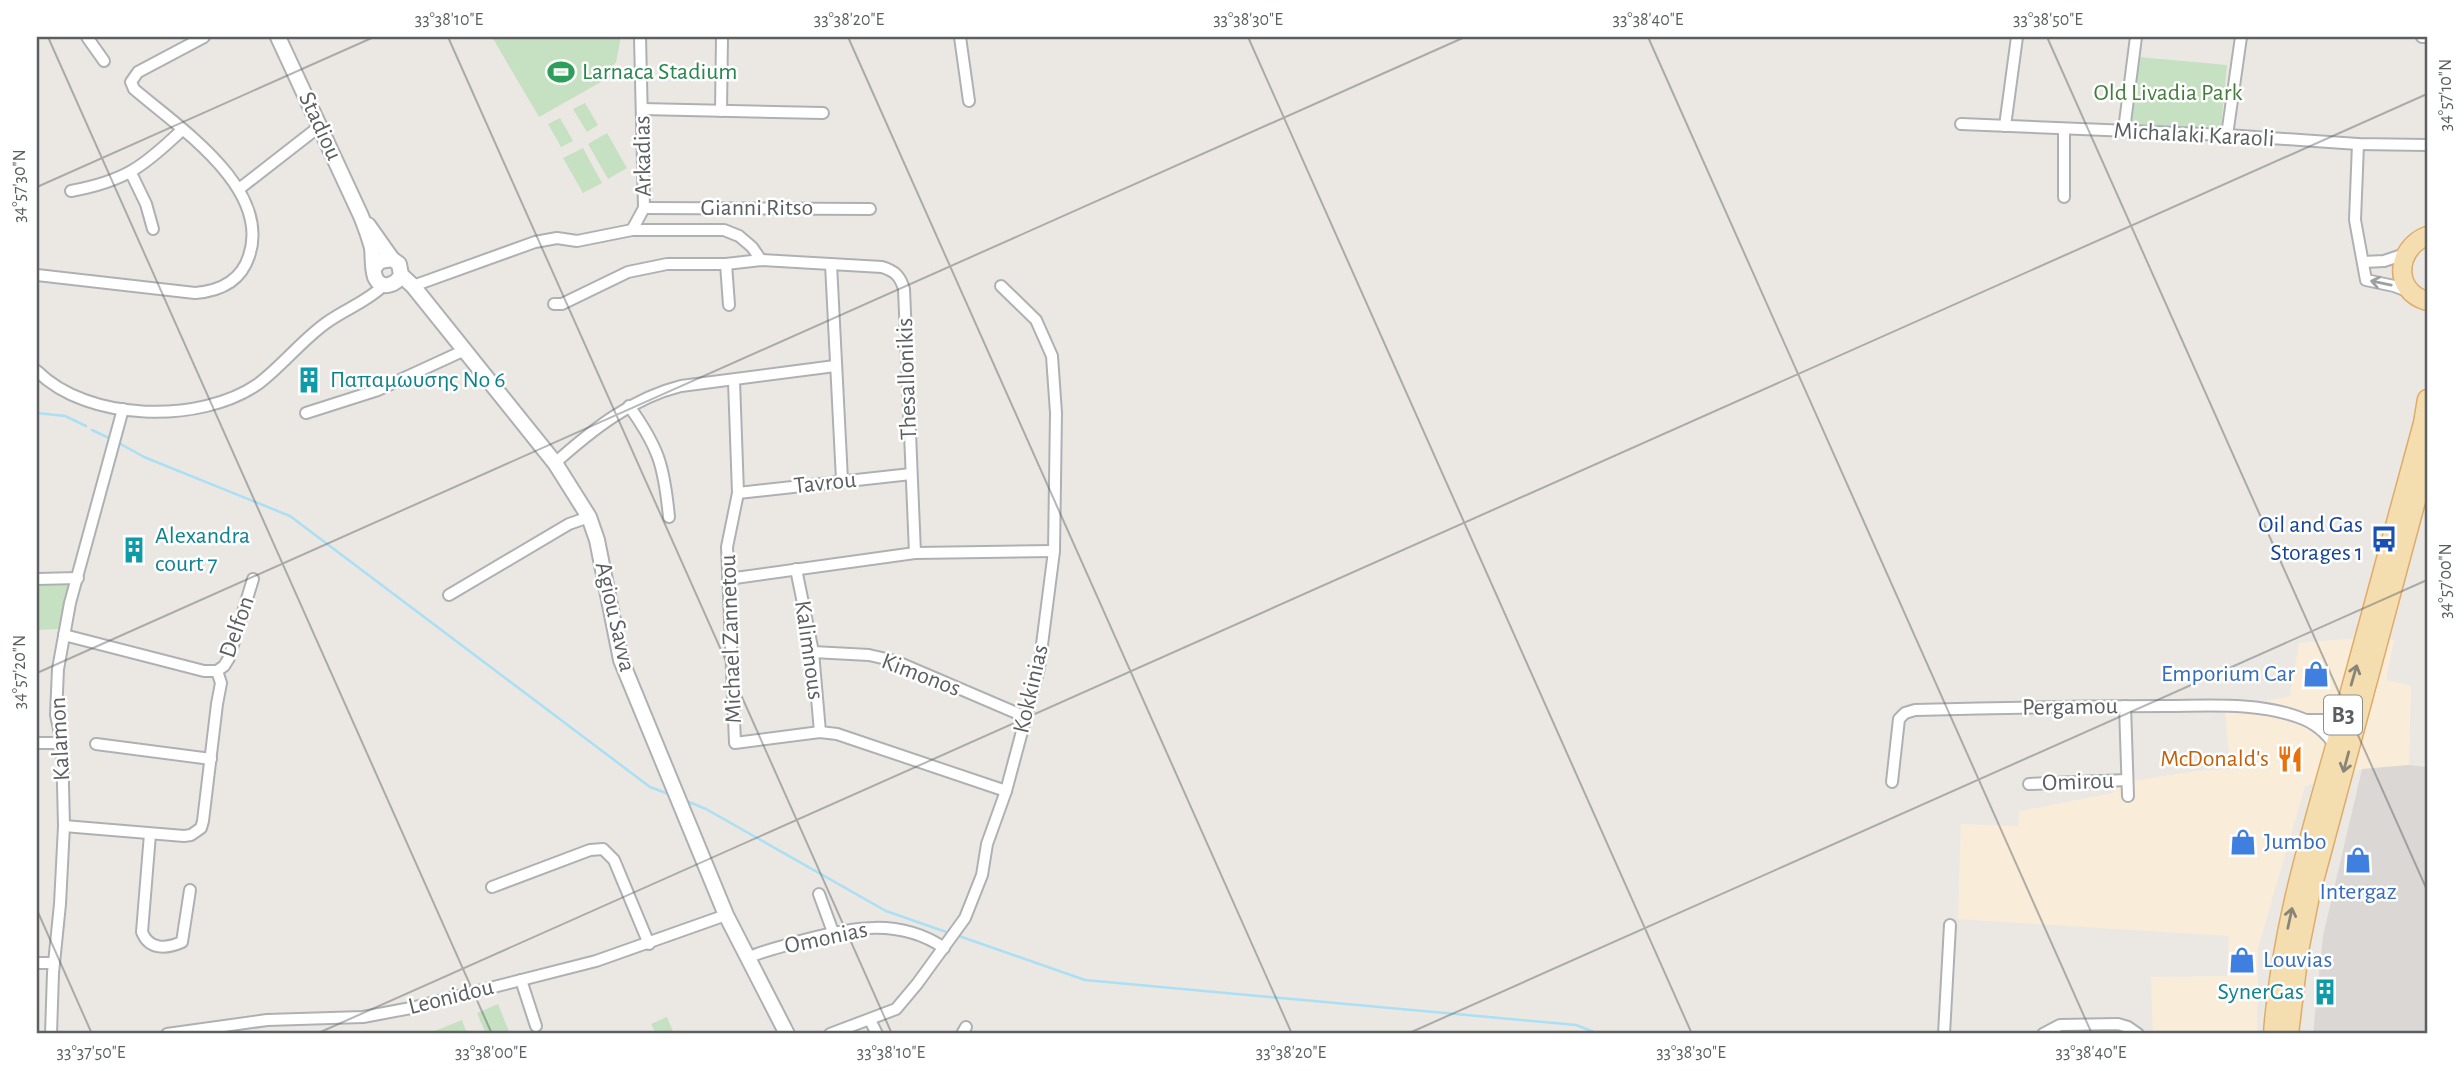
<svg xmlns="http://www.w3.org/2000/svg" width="2464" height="1071" font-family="'Alegreya Sans',sans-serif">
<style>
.commercial{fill:#f9edda}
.industrial{fill:#dad7d5}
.green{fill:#c6e0c2}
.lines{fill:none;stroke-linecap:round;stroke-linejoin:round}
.stream{stroke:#aadff4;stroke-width:2.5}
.minor-casing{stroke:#aeb1b3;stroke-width:14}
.tertiary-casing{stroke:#aeb1b3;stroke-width:18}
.primary-casing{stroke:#dfab68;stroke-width:21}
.minor{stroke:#fff;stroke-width:10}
.tertiary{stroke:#fff;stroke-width:14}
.primary{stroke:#f4deaf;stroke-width:18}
.oneway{stroke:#9d9fa0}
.oneway2{stroke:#898578}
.ticks{fill:none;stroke:#5b5f61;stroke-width:2;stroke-opacity:0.45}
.labels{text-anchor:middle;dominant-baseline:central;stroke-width:5;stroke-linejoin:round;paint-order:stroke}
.shield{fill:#fff;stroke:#8c8f90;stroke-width:2}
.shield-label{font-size:23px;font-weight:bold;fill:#5b5f61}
.leisure-label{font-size:24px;fill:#27864d;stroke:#fff;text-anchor:start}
.park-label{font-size:24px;fill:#457d3e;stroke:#fff}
.street-label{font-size:24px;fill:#5b5f61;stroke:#fff}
.culture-label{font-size:24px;fill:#0d838f;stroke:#fff;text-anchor:start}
.transit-label{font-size:24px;fill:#164399;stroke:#fff;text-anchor:end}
.shop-label{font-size:24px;fill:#366cbe;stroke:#fff;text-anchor:start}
.food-label{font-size:24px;fill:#c56008;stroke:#fff;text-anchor:end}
.neatline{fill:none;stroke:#5b5f61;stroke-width:2.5}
.ticks-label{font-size:18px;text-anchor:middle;fill:#5b5f61}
</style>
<rect width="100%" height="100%" fill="#ebe8e3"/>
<!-- commercial -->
<polygon class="commercial" points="2348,639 2394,640 2386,680 2411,686 2409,765 2362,769 2305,786 2258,948 2257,1034 2153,1034 2151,977 2227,976 2229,936 1958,919 1961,824 2018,826 2020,811 2113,793 2119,783 2196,771 2230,769 2225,709 2290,696 2299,643"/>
<!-- industrial -->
<polygon class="industrial" points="2409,765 2427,767 2427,1034 2313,1034 2323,936 2362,769"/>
<!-- green -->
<g class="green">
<polygon points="492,37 621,37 616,62 601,82 539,117"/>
<polygon points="2139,57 2227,65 2221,128 2124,126"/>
<polygon points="585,103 598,125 587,132 573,109"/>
<polygon points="560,118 573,141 561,147 548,124"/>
<polygon points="607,133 627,168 608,179 588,144"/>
<polygon points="583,148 602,183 583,193 563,158"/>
<polygon points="37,585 71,585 60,629 37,630"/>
<polygon points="498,1004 510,1034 486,1034 477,1013"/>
<polygon points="667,1017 674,1034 656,1034 651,1024"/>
<polygon points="462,1020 467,1034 427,1034"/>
</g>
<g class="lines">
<!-- stream -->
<g class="stream">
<polyline points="37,413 65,416 86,426"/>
<polyline points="92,430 111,439"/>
<polyline points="117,442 144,457 290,516 650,787 671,795"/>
<polyline points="684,800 706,809 886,911 949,933"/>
<polyline points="956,935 1085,980 1576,1025 1599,1034"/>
</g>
<!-- minor casing -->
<g class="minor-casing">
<g id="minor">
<polyline points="87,37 104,61"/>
<polyline points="960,37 969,101"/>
<polyline points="2422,37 2427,37"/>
<polyline points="642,109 823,113"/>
<polyline points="721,111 722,37"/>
<polyline points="1961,124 2227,135 2358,144 2427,145"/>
<polyline points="2005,126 2017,37"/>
<polyline points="2124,130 2136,37"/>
<polyline points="2227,135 2241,37"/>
<polyline points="2358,144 2355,220 2366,280 2394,286 2410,292"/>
<polyline points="131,173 146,204 153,229"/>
<polyline points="239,189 320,126"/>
<path d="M71 191C125 181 143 167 182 130"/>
<polyline points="2064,197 2064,130"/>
<polyline points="644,208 870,209"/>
<polyline points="632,230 644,208 640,37"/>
<polyline points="2363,262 2384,261 2405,254"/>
<polyline points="726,264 729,305"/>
<polyline points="831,264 842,480"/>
<path d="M37 275 195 293C220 291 241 281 249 256 272 188 178 127 134 89L131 82 138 72 204 37"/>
<polyline points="413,286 535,242 557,238 577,241 632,230 724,230 739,236 752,247 761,260"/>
<path d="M554 304H562L628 272 667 264H726L761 260 882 267C895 271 900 276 904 289L915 553"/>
<path d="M37 371C88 422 200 424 258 384 282 366 301 341 326 323 345 309 367 302 384 285"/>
<polyline points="734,381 738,493 727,547 735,743 820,732 837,734 1006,791"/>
<path d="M629 406C659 448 664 466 669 517"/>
<polyline points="306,413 378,390 465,350"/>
<path d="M555 463C592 430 632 398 681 386L835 366"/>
<polyline points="738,493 911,474"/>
<polyline points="796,569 813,652 820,732"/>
<polyline points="37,579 78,578"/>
<polyline points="728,579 915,553 1054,551"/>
<polyline points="449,595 569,524 589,517"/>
<polyline points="64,635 204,671 217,671"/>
<polyline points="813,652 869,655 895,661 1026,717"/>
<polyline points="217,671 224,666 229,658 253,579"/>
<polyline points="2125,706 2128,796"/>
<polyline points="2308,720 2330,720 2344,711"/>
<polyline points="37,743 62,743"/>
<polyline points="96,744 211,759"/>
<path d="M1892 782 1899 719 1905 713 1915 710C1998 708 2082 706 2165 706 2209 706 2256 702 2298 717 2313 722 2326 732 2335 746"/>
<polyline points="2029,784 2127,780"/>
<polyline points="64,826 184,836 191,835 201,828 203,821 217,704 221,683 217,671"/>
<path d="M150 834 142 932C149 950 166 949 182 942L190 890"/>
<polyline points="492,887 590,850 603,849 614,860 649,944"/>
<polyline points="819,894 833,932"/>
<path d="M747 958C765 950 785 946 804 940 852 927 900 918 944 948"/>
<polyline points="37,963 53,963"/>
<polyline points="521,980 536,1026"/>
<polyline points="870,1020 877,1034"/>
<polyline points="51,1034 53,973 60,904 64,826 62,743 56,715 58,669 70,603 123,409"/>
<polyline points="167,1034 267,1020 363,1017 411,1008 596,961 726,915"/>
<polyline points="830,1034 896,1009 917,984 965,918 982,875 987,844 1006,791 1039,668 1054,551 1056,413 1052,356 1036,320 1001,286"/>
<polyline points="962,1034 966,1027"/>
<polyline points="1944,1034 1950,925"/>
<polyline points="2043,1034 2060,1025 2118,1024 2128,1027 2138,1034"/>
</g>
</g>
<!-- tertiary casing -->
<g class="tertiary-casing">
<g id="tertiary">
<path d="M278 37 361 216C365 226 369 237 372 248 373 257 372 268 375 277 381 291 396 285 401 275L399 264 392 259 380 261 374 268"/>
<polyline points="368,225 392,259"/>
<polyline points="401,275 413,286 555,463 589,517 597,540 621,660 726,915 787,1034"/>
</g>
</g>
<!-- primary casing -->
<g class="primary-casing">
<g id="primary">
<path d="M2427 236C2396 248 2392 291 2427 301"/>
<path d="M2273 1034C2280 934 2309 839 2336 743 2365 636 2394 530 2423 423L2427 399"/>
<polyline points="2289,1034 2299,951 2310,896 2427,460"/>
</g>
</g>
<!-- minor -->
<use href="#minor" class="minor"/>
<!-- tertiary -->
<use href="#tertiary" class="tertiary"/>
<!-- primary -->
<use href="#primary" class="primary"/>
</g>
<!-- one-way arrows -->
<defs><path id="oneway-shaft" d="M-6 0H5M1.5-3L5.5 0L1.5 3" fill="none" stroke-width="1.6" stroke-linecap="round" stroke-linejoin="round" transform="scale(1.75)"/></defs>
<use class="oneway" href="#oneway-shaft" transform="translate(2381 283) rotate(-168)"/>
<g class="oneway2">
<use href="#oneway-shaft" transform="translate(2354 675) rotate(-74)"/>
<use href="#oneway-shaft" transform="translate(2346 762) rotate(105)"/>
<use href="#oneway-shaft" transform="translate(2290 918) rotate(-78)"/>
</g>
<!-- ticks -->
<path class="ticks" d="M48 37 492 1034M448 37 892 1034M848 37 1292 1034M1248 37 1692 1034M1648 37 2092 1034M2047 37 2427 890M37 187 374 37M37 673 1465 37M37 910 92 1034M316 1034 2427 94M1407 1034 2427 580"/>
<!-- icons -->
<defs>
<g id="stadium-bare" transform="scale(2.1)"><path d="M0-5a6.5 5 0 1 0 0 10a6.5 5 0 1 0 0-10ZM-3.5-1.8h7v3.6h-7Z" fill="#2e9e5b" stroke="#fff" stroke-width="2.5" paint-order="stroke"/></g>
<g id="building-bare" transform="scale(2.1)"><path d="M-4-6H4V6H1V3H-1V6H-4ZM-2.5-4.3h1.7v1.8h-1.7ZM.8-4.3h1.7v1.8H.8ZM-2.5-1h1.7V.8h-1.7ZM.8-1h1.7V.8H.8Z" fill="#0f9aa8" stroke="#fff" stroke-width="2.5" paint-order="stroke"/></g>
<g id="bus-bare" transform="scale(2.1)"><path d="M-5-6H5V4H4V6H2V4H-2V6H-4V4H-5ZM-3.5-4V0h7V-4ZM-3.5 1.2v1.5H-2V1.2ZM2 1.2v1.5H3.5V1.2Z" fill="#1a4fb4" stroke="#fff" stroke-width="2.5" paint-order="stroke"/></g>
<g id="shop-bare" transform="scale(2.1)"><path d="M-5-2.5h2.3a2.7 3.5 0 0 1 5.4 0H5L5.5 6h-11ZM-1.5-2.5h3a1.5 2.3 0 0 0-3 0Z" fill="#3f7fe0" stroke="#fff" stroke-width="2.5" paint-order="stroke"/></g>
<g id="restaurant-bare" transform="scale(2.1)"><path d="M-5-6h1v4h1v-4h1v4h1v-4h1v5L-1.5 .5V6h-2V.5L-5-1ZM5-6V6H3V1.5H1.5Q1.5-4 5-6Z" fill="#e8710a" stroke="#fff" stroke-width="2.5" paint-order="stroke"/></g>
</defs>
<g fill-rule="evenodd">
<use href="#stadium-bare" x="561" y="72"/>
<use href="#building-bare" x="309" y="380"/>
<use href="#bus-bare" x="2384" y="539"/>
<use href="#building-bare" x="134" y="550"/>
<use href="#shop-bare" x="2316" y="674"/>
<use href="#restaurant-bare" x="2290" y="759"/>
<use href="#shop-bare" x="2243" y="842"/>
<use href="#shop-bare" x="2358" y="860"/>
<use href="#shop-bare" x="2242" y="960"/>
<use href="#building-bare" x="2325" y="992"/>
</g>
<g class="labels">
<!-- shield labels -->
<rect class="shield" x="2324" y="695.5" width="38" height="39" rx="5"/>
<g class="shield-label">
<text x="2343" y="715">B3</text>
</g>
<!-- leisure labels -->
<g class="leisure-label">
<text x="582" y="72">Larnaca Stadium</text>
</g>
<!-- park labels -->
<g class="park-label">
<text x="2168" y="93">Old Livadia Park</text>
</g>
<!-- street labels -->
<g class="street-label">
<text transform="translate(320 126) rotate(65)">Stadiou</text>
<text transform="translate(2194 135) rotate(3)">Michalaki Karaoli</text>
<text transform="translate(643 156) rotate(-91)">Arkadias</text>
<text x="757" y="208">Gianni Ritso</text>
<text transform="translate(907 379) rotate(-92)">Thesallonikis</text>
<text transform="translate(825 483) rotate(-6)">Tavrou</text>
<text transform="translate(615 617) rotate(77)">Agiou Savva</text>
<text transform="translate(237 627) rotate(-71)">Delfon</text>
<text transform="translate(731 639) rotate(-92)">Michael Zannetou</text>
<text transform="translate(809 650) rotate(82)">Kalimnous</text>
<text transform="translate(921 675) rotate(21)">Kimonos</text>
<text transform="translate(1031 689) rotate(-77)">Kokkinias</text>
<text transform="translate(2070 707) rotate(-1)">Pergamou</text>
<text transform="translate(60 739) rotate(-93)">Kalamon</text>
<text transform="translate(2078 782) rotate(-2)">Omirou</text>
<text transform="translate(826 938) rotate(-12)">Omonias</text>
<text transform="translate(451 997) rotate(-14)">Leonidou</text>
</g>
<!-- culture labels -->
<g class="culture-label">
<text x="330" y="380">Παπαμωυσης No 6</text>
<text x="155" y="536">Alexandra<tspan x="155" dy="28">court 7</tspan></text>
<text x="2304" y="992" text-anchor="end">SynerGas</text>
</g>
<!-- transit labels -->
<g class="transit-label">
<text x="2363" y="525">Oil and Gas<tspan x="2363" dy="28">Storages 1</tspan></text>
</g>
<!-- shop labels -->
<g class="shop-label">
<text x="2295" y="674" text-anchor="end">Emporium Car</text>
<text x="2264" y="842">Jumbo</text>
<text x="2358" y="892" text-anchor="middle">Intergaz</text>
<text x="2263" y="960">Louvias</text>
</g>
<!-- food labels -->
<g class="food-label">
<text x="2269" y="759">McDonald's</text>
</g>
</g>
<!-- border -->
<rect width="2464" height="1071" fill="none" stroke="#ffffff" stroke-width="77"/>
<rect x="38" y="38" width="2388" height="994" class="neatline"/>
<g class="ticks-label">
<text x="449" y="25">33°38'10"E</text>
<text x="849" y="25">33°38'20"E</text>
<text x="1248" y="25">33°38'30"E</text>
<text x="1648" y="25">33°38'40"E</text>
<text x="2048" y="25">33°38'50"E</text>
<text transform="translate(2445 95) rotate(-90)" y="6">34°57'10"N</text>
<text transform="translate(19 186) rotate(-90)" y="6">34°57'30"N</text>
<text transform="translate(2445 581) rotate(-90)" y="6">34°57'00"N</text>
<text transform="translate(19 672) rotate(-90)" y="6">34°57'20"N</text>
<text x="91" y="1058">33°37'50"E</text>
<text x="491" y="1058">33°38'00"E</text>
<text x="891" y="1058">33°38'10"E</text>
<text x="1291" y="1058">33°38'20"E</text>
<text x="1691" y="1058">33°38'30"E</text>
<text x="2091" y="1058">33°38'40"E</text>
</g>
</svg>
